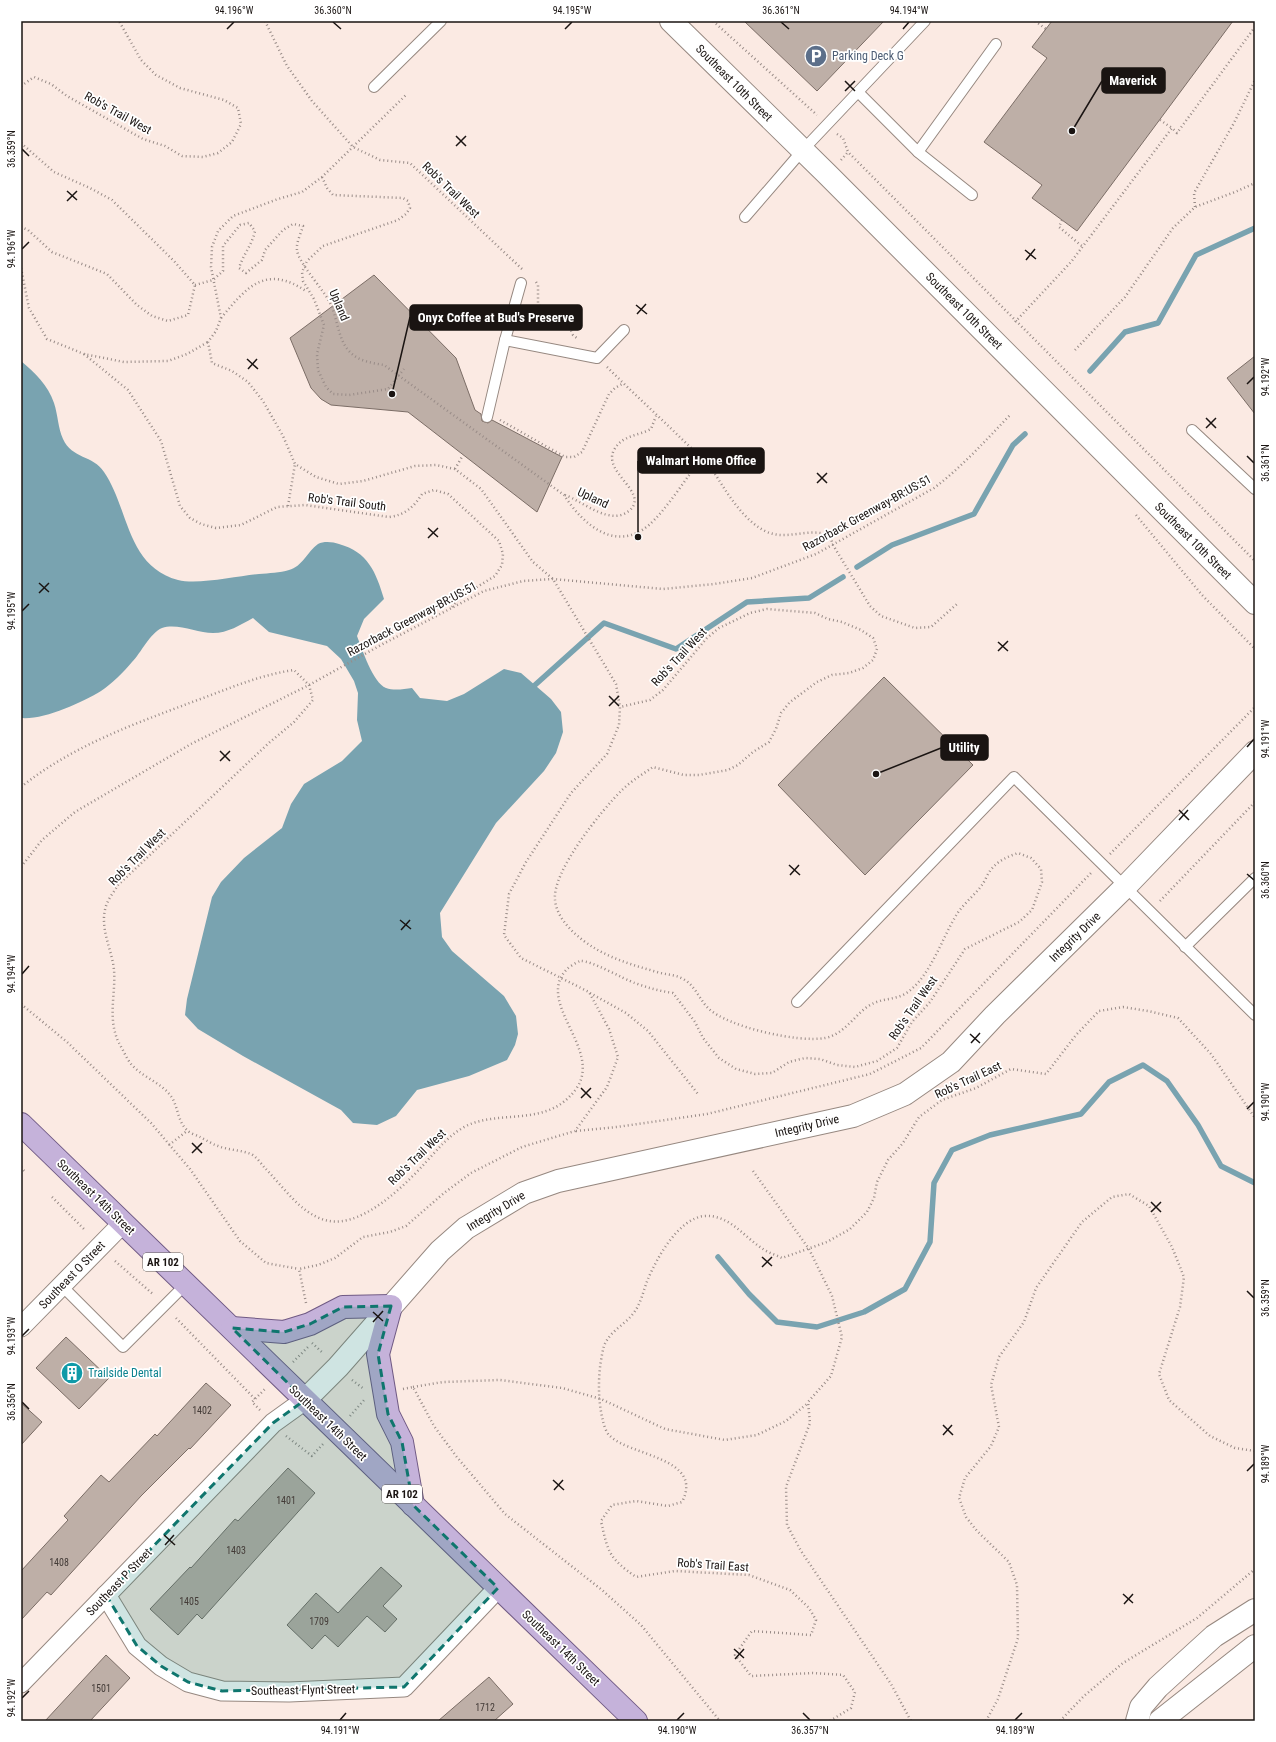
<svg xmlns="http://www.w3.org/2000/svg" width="1276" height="1742" font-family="'Roboto Condensed',sans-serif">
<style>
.water{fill:#79a3b0}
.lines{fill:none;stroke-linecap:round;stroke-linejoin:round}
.stream{stroke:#79a3b0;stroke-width:5.5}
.building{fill:#beafa7;stroke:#7b6d66}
.service-casing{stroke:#968880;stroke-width:12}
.minor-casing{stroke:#968880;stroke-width:21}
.tertiary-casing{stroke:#968880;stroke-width:24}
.primary-casing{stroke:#705a84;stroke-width:24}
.path{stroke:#998c88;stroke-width:2.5;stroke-dasharray:1 3;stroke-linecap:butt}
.service{stroke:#fff;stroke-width:10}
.minor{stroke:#fff;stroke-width:19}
.tertiary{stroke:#fff;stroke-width:22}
.primary{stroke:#c5b2da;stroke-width:22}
.marked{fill:#0f766e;fill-opacity:0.2;stroke:#0f766e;stroke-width:3;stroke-dasharray:8 5;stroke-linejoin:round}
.ticks{fill:none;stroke:#1a1412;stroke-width:1.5}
.labels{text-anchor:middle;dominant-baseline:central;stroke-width:3.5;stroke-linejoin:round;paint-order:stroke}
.number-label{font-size:10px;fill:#433b37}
.shield{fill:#fff;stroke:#5f5a59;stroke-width:1}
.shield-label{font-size:11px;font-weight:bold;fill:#1a1412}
.service-label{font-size:12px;fill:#4e5e75;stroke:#fff;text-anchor:start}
.street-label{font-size:12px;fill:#1a1412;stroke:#fff}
.culture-label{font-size:12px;fill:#0d838f;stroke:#fff;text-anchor:start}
.leader{fill:none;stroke:#1a1412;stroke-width:1.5}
.callout-dot{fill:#1a1412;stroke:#fff;stroke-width:1.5}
.callout{fill:#1a1412;stroke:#1a1412;stroke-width:1.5}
.callout-label{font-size:13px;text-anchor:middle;font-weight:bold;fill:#fff}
.neatline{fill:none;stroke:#1a1412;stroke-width:1.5}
.ticks-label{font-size:10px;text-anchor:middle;fill:#1a1412}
</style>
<rect width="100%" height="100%" fill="#fbeae3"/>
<!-- water -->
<path class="water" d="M21 361C35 373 48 385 54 403 58 415 58 428 63 439 72 459 93 455 104 472 129 508 126 566 178 580 198 585 238 576 259 574 269 573 280 573 289 570 302 567 308 551 318 544 324 541 333 542 339 544 368 552 376 572 384 599L364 619 357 636C362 649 373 683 386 688 394 691 404 689 412 688L420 698 447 701 464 694 504 669 521 673 551 699 561 712 563 732 556 753 544 771 496 823 440 913 442 937 452 951 504 996 516 1016 518 1034 515 1045 507 1060 469 1076 417 1090 396 1116 377 1125 353 1123 341 1110 243 1056 198 1029 185 1015 187 999 212 897 221 882 244 858 282 828 291 804 304 784 342 761 362 741 357 720 358 693 354 681 341 659 327 646 269 632 253 618C240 625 228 633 213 633 197 633 178 623 162 628 150 633 141 653 132 662 124 672 111 684 101 691 81 703 44 720 21 718Z"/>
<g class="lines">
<!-- stream -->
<g class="stream">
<polyline points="1090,371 1125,332 1158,323 1196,255 1255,228"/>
<polyline points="857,567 892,545 974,514 1013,445 1025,434"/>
<polyline points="535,685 604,623 676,649 747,602 809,598 843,577"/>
<polyline points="718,1257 749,1294 777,1322 817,1327 864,1312 905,1289 930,1242 934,1183 952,1150 990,1135 1081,1114 1109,1082 1143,1065 1167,1081 1198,1125 1221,1166 1255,1183"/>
</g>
</g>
<!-- building -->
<g class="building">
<polygon points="744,21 884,21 817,91"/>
<polygon points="1052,21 1233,21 1077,231 1032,198 1042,185 984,142 1047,58 1032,47"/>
<polygon points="374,275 456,358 475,410 481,414 482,421 488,423 492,420 562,457 537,512 408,412 331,405 321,399 311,388 290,338"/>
<polygon points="1255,356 1255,414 1227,378"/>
<polygon points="884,677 973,765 865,875 778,785"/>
<polygon points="66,1337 109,1378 79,1409 36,1368"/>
<polygon points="206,1383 231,1405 190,1449 189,1448 141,1496 51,1595 47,1592 21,1620 21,1571 68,1520 64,1516 101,1475 109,1482 155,1434 157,1436"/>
<polygon points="21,1403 42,1422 21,1445"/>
<polygon points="288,1468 315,1493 202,1619 197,1614 178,1635 150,1609 190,1567 191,1568 235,1519 238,1521"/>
<polygon points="381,1567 402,1586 383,1606 397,1619 385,1632 367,1616 338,1647 325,1635 312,1649 287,1625 316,1593 338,1613"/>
<polygon points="106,1655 130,1678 90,1721 45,1721"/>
<polygon points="489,1677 513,1704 494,1721 438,1721"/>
</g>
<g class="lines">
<!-- service casing -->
<g class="service-casing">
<g id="service">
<polyline points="374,87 441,21"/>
<polyline points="858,92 918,152 996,44"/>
<polyline points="918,152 972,195"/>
<polyline points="745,217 802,151 925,21"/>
<polyline points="505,340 521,283"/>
<polyline points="487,417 505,340 597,358 624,330"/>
<polyline points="1192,430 1255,489"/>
<polyline points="1185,947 1255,878"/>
<polyline points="797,1002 1014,777 1255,1015"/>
<polyline points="61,1285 123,1347 186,1284"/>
</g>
</g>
<!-- minor casing -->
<g class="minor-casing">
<g id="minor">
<polyline points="21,1327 123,1223"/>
<polyline points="106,1595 137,1646 161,1666 188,1682 222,1691 289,1692 404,1687 498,1588"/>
<polyline points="21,1683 273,1423 305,1400"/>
</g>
</g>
<!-- tertiary casing -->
<g class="tertiary-casing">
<g id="tertiary">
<polyline points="671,21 827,174 1255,603"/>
<polyline points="305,1400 338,1367 440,1251 466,1228 524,1193 558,1181 853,1116 905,1094 951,1062 995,1015 1125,887 1255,752"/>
<polyline points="1137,1721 1141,1707 1158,1687 1214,1636 1255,1610"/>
<polyline points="1160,1721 1255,1646"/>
</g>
</g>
<!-- primary casing -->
<g class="primary-casing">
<g id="primary">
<polyline points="21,1124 636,1721"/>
<polyline points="232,1328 284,1332 310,1324 343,1307 391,1306 378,1354 388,1414 402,1442 413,1505"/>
</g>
</g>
<!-- path -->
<g class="path">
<polyline points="265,21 287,66 312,101 353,147 380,160 410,163 522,269"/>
<polyline points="713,21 817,115"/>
<polyline points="1035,21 1046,29"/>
<polyline points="21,86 34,77 51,84 67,96 143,139 165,146 182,156 203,157 218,153 232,142 241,124 238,108 224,100 180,88 156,75 141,60 119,21"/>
<polyline points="1160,120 1172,128"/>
<polyline points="837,134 843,138 848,152 1255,561"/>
<polyline points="21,143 54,172 90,188 112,200 174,261 195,285 188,315 168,321 152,316 137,305 107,274 52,252 28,230 21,227"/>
<polyline points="841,160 848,152"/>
<polyline points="322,177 327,188 333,195 403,198 408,201 410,208 406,214 398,220 323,246 307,261 302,272 303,281 314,299 324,325 317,354 318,370 326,387 333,394 349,395 388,389 404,369"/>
<polyline points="1195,207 1194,193 1234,123 1255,80"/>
<polyline points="1062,220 1059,227 1083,247"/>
<polyline points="21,268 29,308 47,339 84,354 124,362 168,361 187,354 208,342"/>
<polyline points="536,282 538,285 538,303 541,309 566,319 573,335 578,339"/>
<path d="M195 285 213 280 223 271V246L240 225 249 223 255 231C252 245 243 255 239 268L246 273 262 260 265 250 283 230 293 224 303 226C301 233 296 243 297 250 298 262 322 288 329 301 338 317 337 339 350 352 358 361 372 363 384 365L564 495C583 525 616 553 649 525 666 510 687 477 701 459"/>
<path d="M221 318C247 287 265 264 306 291"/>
<polyline points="1015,322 1071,262 1172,128 1177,133 1255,27"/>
<polyline points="1075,350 1125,297 1173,228 1195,207 1235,192 1255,183"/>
<path d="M84 354 128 390 161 441 180 506 190 518 201 524 216 528 241 525 277 507 305 505 389 517C405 515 414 507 422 494L434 490 448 494 499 541 503 554 502 565 495 576 459 598 452 607"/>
<path d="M607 367C641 401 677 433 710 467 715 473 718 479 722 485 733 502 747 522 765 531 787 542 809 526 830 536L833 545 870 606 881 616 915 628 931 627 957 604"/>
<polyline points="500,420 565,457 574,457 582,452 609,394 615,388 624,383"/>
<polyline points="455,469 463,455"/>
<path d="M565 495C584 502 611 527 630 510 649 492 602 472 614 450 622 435 638 436 651 429L656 416"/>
<polyline points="288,506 295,464"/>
<polyline points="1136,515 1202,595 1255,649"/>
<path d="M21 787C72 746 134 724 195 701 228 689 259 675 294 670L309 685 313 700 294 722 270 742 118 885C114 892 108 899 106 906 99 928 112 949 114 970 116 994 107 1019 119 1043 123 1050 127 1059 131 1064 142 1077 160 1082 170 1095 178 1104 177 1121 187 1130 189 1133 196 1135 200 1137 206 1140 212 1144 218 1146 228 1150 241 1150 251 1154 257 1157 261 1164 265 1168 291 1195 314 1235 357 1217 382 1207 408 1182 426 1162 439 1148 449 1135 466 1126 501 1109 548 1128 576 1089 604 1050 534 1003 567 969 569 967 577 962 580 961 591 960 623 979 635 983 648 988 660 991 673 993L695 1022 703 1038 719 1058 736 1069 755 1074 772 1073 789 1062 805 1058 820 1059 837 1065 855 1067 877 1061 897 1048 912 1022 930 1002 965 949 1019 922 1032 910 1042 882 1041 869 1031 858 1018 853C1007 857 997 861 990 871 987 875 985 881 982 885 975 895 964 903 957 914 942 938 931 975 908 992 897 1000 883 998 872 1004 856 1012 846 1034 825 1038 799 1043 727 1027 708 1008 699 999 695 985 683 979 675 974 666 975 657 972 636 966 615 960 596 949 579 939 557 921 555 900 552 871 602 810 622 790 631 781 643 774 653 767L684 775H699L728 770 738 765 753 752 769 742 776 729 781 713 790 702 817 682 832 675 849 673 863 668 873 660 877 649 873 638 861 630 842 622 828 619 815 613 767 609 750 613 719 628 707 638 663 690 650 700 620 707"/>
<polyline points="1110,854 1255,707"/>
<path d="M21 867 42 840 75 812 191 744 309 685 381 645 484 591 523 581 553 579 663 589 714 584 752 578 816 554 934 488C962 467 986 440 1011 414"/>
<polyline points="1160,901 1255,802"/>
<polyline points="590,993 626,1013 648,1031 698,1094"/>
<polyline points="21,1004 67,1042 151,1123 190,1169 240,1241 266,1263 299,1269"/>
<polyline points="576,1131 617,1127 707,1114 870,1074 921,1048 1091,873"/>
<polyline points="169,1145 187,1131"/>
<polyline points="21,1167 25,1172"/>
<polyline points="753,1171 809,1249 832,1296 842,1337 831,1376 808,1402 810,1423 786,1487 787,1525 801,1551 891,1684 911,1721"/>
<polyline points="52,1197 84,1229"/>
<polyline points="115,1261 154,1295"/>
<polyline points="306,1303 299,1269 318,1265 335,1258 363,1237 390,1232 406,1226 444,1193 471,1173 522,1147 575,1131 607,1087 618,1057 609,1029 589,992 521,958 504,935 509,894 526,862 571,793 607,754 619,725 620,707 616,684 553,579 533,562 481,489 455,469 436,465 415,466 363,481 339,484 316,477 295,464 283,436 263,401 248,382 232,371 212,363 208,342 216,331 221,318 211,267 212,247 218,231 233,216 278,199 302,192 322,177 407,94"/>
<polyline points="176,1318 255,1399"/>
<polyline points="312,1343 323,1353"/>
<polyline points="293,1362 309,1346"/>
<polyline points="352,1380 364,1389"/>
<polyline points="413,1387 443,1382 500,1380 562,1388 601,1399 665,1429 725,1440 757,1435 786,1421 808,1403"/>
<polyline points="403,1389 413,1387 434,1426 456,1456 505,1514 602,1590 641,1625 720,1721"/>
<polyline points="260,1410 252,1402 265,1389"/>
<polyline points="350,1416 365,1399"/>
<polyline points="286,1436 312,1456 323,1444"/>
<path d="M830 1721 851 1708 855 1692 843 1675 813 1673 751 1676 735 1655 752 1631 811 1635 816 1620 809 1608 790 1590 749 1575 675 1571 636 1577C609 1558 608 1553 601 1521L612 1505 636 1501 668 1506 682 1502C705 1457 628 1456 609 1435 606 1432 604 1425 603 1421 597 1398 598 1368 604 1346 609 1332 624 1325 632 1315 641 1305 643 1291 648 1279 657 1258 678 1219 704 1216 729 1214 744 1237 763 1249 769 1253 776 1255 782 1258L827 1242 850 1229 867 1212 874 1198 877 1182 888 1160 903 1143 919 1117 942 1100 976 1088 1011 1069 1046 1074 1076 1035 1099 1011 1123 1007 1148 1011 1178 1018 1211 1054 1255 1118"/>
<polyline points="986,1721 998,1699 1018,1638 1017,1585 1009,1562 977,1531 966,1517 959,1498 965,1478 991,1446 999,1427 991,1385 999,1357 1024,1322 1036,1288 1082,1222 1112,1197 1129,1194 1149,1206 1172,1247 1184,1277 1180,1307 1159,1374 1169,1400 1210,1436 1235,1448 1255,1451"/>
<polyline points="1060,1721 1084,1696 1123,1663 1197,1618 1255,1569"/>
</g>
<!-- service -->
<use href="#service" class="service"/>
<!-- minor -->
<use href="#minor" class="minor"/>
<!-- tertiary -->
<use href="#tertiary" class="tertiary"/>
<!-- primary -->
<use href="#primary" class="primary"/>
</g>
<!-- marked area -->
<path class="marked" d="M391 1306 378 1354 388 1414 402 1442 413 1505 498 1588 404 1687 222 1691 188 1682 161 1666 137 1646 106 1595 273 1423 305 1400 232 1328 284 1332 310 1324 343 1307Z"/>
<!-- ticks -->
<path class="ticks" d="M333 22 341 29M781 22 789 29M227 29 234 22M565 29 572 22M903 29 909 22M845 81 855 91M845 91 855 81M456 136 466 146M456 146 466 136M22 149 29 156M67 191 77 200M67 201 77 191M22 249 29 242M1025 250 1036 259M1026 260 1035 249M636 305 647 314M637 314 646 304M247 359 258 369M248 369 257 359M1247 384 1254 377M1206 418 1216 428M1206 428 1216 418M1247 456 1254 463M817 473 827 483M817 483 827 473M428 528 438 537M428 538 438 528M39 583 49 592M39 593 49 583M22 611 29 604M998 642 1008 651M998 651 1008 641M609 696 619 706M609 706 619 696M1247 747 1254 739M220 751 230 761M220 761 230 751M1179 810 1189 820M1179 820 1188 810M789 865 800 875M1247 874 1254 880M790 875 799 865M400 920 411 929M401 930 410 920M22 974 29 966M970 1034 980 1043M971 1043 980 1033M581 1088 591 1098M581 1098 591 1088M1247 1109 1254 1102M192 1143 202 1153M192 1153 202 1143M1151 1202 1161 1212M1151 1212 1161 1202M762 1257 772 1266M762 1267 772 1257M1247 1291 1254 1298M373 1312 383 1321M373 1322 383 1311M22 1336 29 1329M22 1402 29 1409M943 1425 953 1435M943 1435 952 1425M1247 1471 1254 1464M553 1480 564 1490M554 1490 563 1480M164 1535 175 1545M165 1545 174 1535M1123 1594 1133 1603M1124 1604 1133 1594M734 1649 744 1658M735 1659 744 1649M22 1698 29 1691M803 1713 810 1720M340 1720 346 1713M677 1720 684 1713M1015 1720 1022 1713"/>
<!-- icons -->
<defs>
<g id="parking-disc" transform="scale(1.15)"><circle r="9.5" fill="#5c6f8a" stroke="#fff"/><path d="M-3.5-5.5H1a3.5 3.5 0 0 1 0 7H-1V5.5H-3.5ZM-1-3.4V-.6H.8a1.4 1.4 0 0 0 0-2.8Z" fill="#fff"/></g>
<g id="building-disc" transform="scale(1.15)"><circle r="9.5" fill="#0f9aa8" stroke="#fff"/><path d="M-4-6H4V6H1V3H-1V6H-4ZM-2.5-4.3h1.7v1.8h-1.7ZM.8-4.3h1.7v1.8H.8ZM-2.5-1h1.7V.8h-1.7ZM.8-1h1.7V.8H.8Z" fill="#fff"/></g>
</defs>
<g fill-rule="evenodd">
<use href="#parking-disc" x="816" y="56"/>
<use href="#building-disc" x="72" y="1373"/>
</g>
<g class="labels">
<!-- number labels -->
<g class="number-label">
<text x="202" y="1410">1402</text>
<text x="286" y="1500">1401</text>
<text x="236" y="1550">1403</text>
<text x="59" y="1562">1408</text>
<text x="189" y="1601">1405</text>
<text x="319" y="1621">1709</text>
<text x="101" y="1688">1501</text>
<text x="485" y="1707">1712</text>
</g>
<!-- shield labels -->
<g class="shield">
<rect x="143" y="1253" width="40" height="18" rx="3"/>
<rect x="382" y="1485" width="40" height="18" rx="3"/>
</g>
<g class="shield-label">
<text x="163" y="1262">AR 102</text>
<text x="402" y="1494">AR 102</text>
</g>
<!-- service labels -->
<g class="service-label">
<text x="832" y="56">Parking Deck G</text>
</g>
<!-- street labels -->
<g class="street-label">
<text transform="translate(734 83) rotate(45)">Southeast 10th Street</text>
<text transform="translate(118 113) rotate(29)">Rob's Trail West</text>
<text transform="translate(451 190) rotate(44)">Rob's Trail West</text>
<text transform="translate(339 305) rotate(67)">Upland</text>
<text transform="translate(964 311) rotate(45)">Southeast 10th Street</text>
<text transform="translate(593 498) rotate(25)">Upland</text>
<text transform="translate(347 502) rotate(7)">Rob's Trail South</text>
<text transform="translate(867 513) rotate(-29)">Razorback Greenway-BR:US:51</text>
<text transform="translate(1193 541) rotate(45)">Southeast 10th Street</text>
<text transform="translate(412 619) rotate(-28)">Razorback Greenway-BR:US:51</text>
<text transform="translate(679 657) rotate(-47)">Rob's Trail West</text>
<text transform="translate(137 857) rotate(-45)">Rob's Trail West</text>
<text transform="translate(1075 937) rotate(-44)">Integrity Drive</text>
<text transform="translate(913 1008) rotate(-55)">Rob's Trail West</text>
<text transform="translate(968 1080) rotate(-25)">Rob's Trail East</text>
<text transform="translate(807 1126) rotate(-13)">Integrity Drive</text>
<text transform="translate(417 1157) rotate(-44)">Rob's Trail West</text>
<text transform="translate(96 1197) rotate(44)">Southeast 14th Street</text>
<text transform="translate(496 1211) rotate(-31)">Integrity Drive</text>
<text transform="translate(72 1275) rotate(-46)">Southeast O Street</text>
<text transform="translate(328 1423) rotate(44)">Southeast 14th Street</text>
<text transform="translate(713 1565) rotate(4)">Rob's Trail East</text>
<text transform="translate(119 1582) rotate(-46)">Southeast P Street</text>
<text transform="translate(561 1648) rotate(44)">Southeast 14th Street</text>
<text transform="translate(303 1690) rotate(-1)">Southeast Flynt Street</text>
</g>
<!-- culture labels -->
<g class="culture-label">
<text x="88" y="1373">Trailside Dental</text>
</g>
</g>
<!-- callouts -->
<path class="leader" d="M1072 131L1102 81M392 394L410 317M638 537L638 461M876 774L941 748"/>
<g class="callout-dot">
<circle cx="1072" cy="131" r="4"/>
<circle cx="392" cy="394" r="4"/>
<circle cx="638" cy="537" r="4"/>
<circle cx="876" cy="774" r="4"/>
</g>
<g class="callout">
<rect x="1102" y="68" width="63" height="25" rx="4"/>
<rect x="410" y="305" width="172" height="25" rx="4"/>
<rect x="638" y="448" width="126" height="25" rx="4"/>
<rect x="941" y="735" width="47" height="25" rx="4"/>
</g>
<g class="callout-label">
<text x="1133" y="85">Maverick</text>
<text x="496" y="322">Onyx Coffee at Bud's Preserve</text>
<text x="701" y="465">Walmart Home Office</text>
<text x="964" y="752">Utility</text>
</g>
<!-- border -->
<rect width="1276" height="1742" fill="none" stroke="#ffffff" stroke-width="44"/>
<rect x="22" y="22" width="1232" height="1698" class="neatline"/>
<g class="ticks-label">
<text x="234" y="14">94.196°W</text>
<text x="333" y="14">36.360°N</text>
<text x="572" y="14">94.195°W</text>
<text x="781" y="14">36.361°N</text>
<text x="909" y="14">94.194°W</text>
<text transform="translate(11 149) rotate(-90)" y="4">36.359°N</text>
<text transform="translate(11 249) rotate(-90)" y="4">94.196°W</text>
<text transform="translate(1265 377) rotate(-90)" y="4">94.192°W</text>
<text transform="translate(1265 463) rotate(-90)" y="4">36.361°N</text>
<text transform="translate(11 611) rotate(-90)" y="4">94.195°W</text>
<text transform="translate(1265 739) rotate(-90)" y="4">94.191°W</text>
<text transform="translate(1265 880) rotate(-90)" y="4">36.360°N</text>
<text transform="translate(11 974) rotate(-90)" y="4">94.194°W</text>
<text transform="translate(1265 1102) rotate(-90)" y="4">94.190°W</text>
<text transform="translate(1265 1298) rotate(-90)" y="4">36.359°N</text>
<text transform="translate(11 1336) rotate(-90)" y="4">94.193°W</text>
<text transform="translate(11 1402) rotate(-90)" y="4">36.356°N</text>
<text transform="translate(1265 1464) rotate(-90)" y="4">94.189°W</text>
<text transform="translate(11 1698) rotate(-90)" y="4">94.192°W</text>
<text x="340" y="1734">94.191°W</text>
<text x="677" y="1734">94.190°W</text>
<text x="810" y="1734">36.357°N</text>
<text x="1015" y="1734">94.189°W</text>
</g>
</svg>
